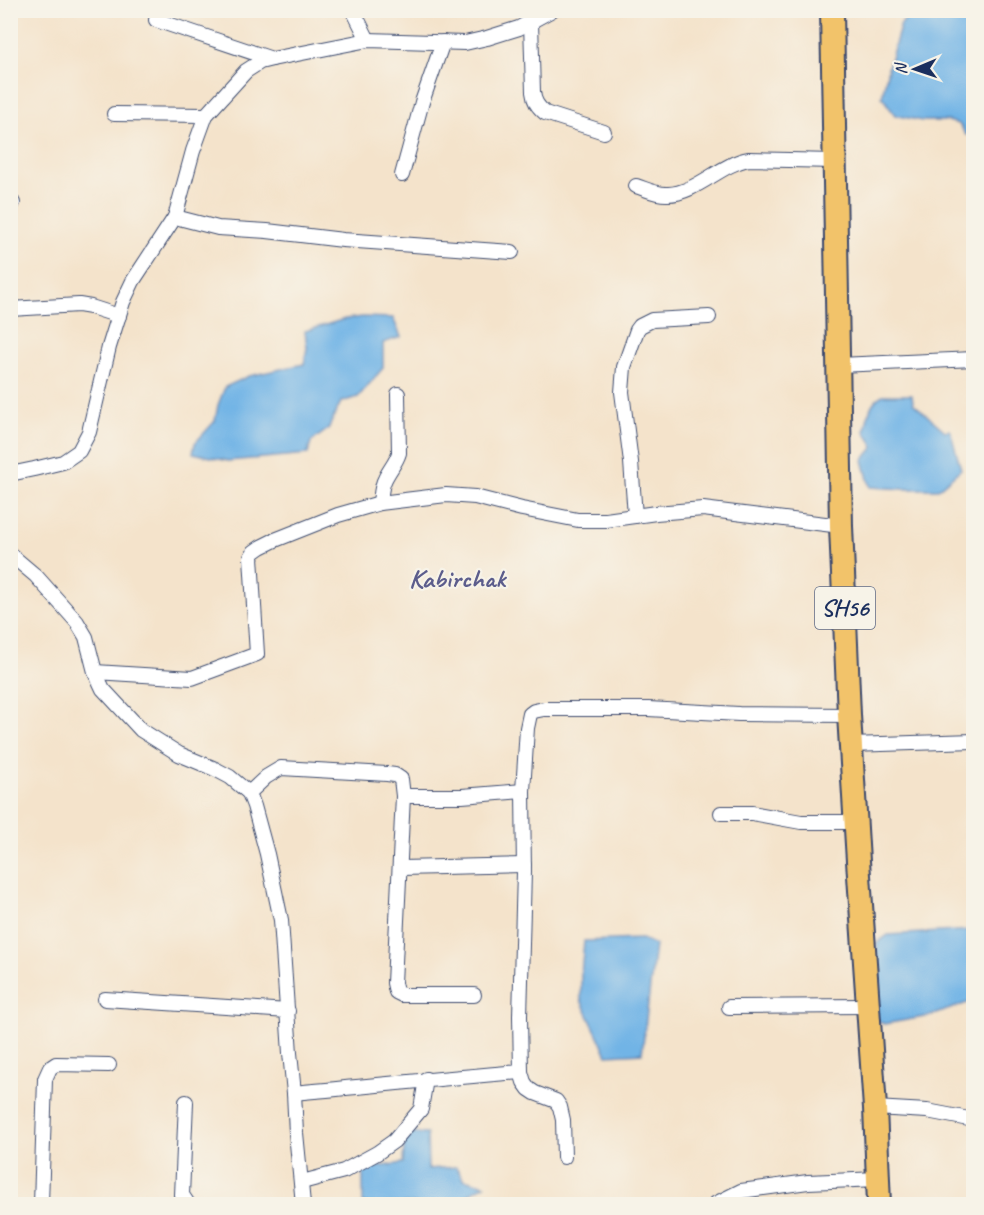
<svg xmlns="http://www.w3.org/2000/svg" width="984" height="1215" font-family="Caveat,sans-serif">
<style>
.water{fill:#71b4e6;stroke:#4672a2;stroke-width:1.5}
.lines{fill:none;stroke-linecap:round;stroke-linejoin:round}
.minor-casing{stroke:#3c4a6e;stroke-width:16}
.primary-casing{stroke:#3c4a6e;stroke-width:26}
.minor{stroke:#fff;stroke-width:14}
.primary{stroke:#f2c36a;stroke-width:22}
.labels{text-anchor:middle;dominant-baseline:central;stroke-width:4.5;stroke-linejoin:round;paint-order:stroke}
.shield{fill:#f7f3e8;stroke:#5d6a87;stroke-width:1.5}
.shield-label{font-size:24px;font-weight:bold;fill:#1b2f5e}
.neighbourhood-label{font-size:27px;font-weight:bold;fill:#5c5d8c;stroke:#f7f3e8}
</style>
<rect width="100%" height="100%" fill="#f7f3e8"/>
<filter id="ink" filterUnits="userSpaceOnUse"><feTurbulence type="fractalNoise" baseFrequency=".0167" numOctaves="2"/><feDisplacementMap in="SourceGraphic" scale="12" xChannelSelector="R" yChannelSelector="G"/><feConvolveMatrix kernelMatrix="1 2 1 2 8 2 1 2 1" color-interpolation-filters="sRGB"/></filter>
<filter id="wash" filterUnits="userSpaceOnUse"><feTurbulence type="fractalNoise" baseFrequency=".008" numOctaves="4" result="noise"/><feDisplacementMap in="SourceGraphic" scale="24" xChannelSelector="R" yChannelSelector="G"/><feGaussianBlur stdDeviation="1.35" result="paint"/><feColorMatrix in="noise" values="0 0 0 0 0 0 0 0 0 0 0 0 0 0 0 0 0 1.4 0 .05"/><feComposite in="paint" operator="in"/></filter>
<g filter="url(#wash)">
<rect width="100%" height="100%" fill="#f4e3cb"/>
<!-- water -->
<g class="water">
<polygon points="913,11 973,11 973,134 966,135 959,124 948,121 922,121 895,115 882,97 888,68 901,24"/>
<polygon points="363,317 393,318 401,337 383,343 383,368 358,397 341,402 328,429 311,442 308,454 228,461 193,453 195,443 215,421 218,405 225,387 249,376 304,364 307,348 305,331 345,319"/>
<path d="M883 395H912L913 403 945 431 950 430 961 469 938 489H904L870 487 863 460 874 447 865 431C868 417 869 401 883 395Z"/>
<polygon points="973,930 973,1001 930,1016 884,1024 872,1018 877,943 888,935"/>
<polygon points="642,939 655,945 642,1053 607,1055 581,1000 581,974 584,941"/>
<polygon points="405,1133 427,1134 428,1169 456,1167 464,1179 485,1185 469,1194 469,1204 363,1204 363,1169 403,1163"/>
</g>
</g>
<g filter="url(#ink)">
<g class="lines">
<!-- minor casing -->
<g class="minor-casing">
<g id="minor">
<polyline points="353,10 368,40"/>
<polyline points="156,20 272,59"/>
<path d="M531 22 533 92C534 101 537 106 545 113L604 132"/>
<polyline points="114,114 206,115"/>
<polyline points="402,175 422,102 443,42"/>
<path d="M636 186C646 189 657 195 668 194 695 194 722 163 749 159L835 161"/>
<polyline points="10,203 13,203"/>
<polyline points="175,217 218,228 267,231 343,240 512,252"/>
<polyline points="10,309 79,305 91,307 119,316"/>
<polyline points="839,365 974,359"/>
<polyline points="10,474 34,469 63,462 79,451 89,432 109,347 123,302 133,281 175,217 193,151 206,115 246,71 260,62 272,59 368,40 465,43 487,38 519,28 552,10"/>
<path d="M380 503C381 495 381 486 385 479 389 470 396 463 399 453L398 394"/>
<polyline points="635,516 631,462 622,392 624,367 637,330 640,326 652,320 709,317"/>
<polyline points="10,554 36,576 77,622 86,637 95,672 103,689 141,730 179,754 215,769 230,777 249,793 254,806 267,854 281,920 290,1053 294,1093 296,1133 303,1204"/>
<polyline points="95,672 192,678 257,654 251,557 254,552 261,547 275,540 338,515 380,503 446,495 475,497 522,509 578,520 606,520 656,513 703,509 841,526"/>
<polyline points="851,745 974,741"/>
<polyline points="249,793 266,777 281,768 387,774 395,775 401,779 403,796 394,983 396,992 402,995 474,995"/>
<polyline points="403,796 462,796 523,791"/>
<polyline points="721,813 752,813 801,822 856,822"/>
<polyline points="401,868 524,865"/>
<polyline points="105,999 288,1011"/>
<polyline points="729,1007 867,1006"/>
<path d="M294 1093C370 1086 445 1078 521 1072"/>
<polyline points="186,1102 182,1195 188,1204"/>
<polyline points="875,1108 927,1111 974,1120"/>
<polyline points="564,1157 563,1120 560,1107 556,1101 535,1093 529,1089 524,1082 521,1072 520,1016 524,872 523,791 527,728 530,714 534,711 544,709 648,709 739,714 849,715"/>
<polyline points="302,1182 344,1171 377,1153 394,1141 421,1109 426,1079"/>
<polyline points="41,1204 45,1079 50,1068 56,1064 109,1065"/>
<polyline points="715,1204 741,1191 808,1182 878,1179"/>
</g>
</g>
<!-- primary casing -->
<g class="primary-casing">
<polyline id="primary" points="832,10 841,526 849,715 858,861 875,1108 879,1204"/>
</g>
<!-- minor -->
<use href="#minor" class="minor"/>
<!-- primary -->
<use href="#primary" class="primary"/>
</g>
</g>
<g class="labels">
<!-- shield labels -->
<rect class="shield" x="815" y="587" width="60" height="42" rx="4.5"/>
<g class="shield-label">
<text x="845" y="608">SH56</text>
</g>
<!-- neighbourhood labels -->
<g class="neighbourhood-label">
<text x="457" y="578">Kabirchak</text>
</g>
</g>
<!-- margin -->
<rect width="984" height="1215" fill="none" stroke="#f7f3e8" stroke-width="36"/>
<!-- north arrow -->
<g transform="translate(915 69) rotate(268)" stroke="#f7f3e8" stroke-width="4.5" paint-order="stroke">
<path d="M0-4.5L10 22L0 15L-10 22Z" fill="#1b2f5e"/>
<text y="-9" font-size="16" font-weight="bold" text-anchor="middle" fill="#1b2f5e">N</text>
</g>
</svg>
